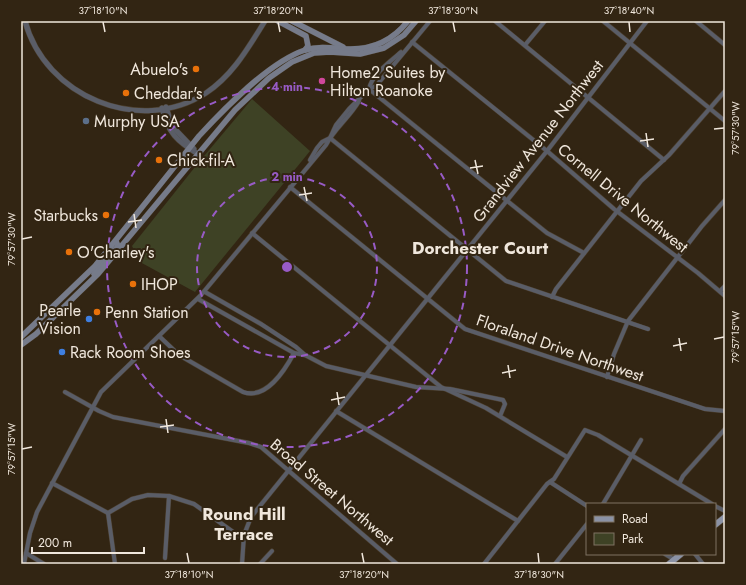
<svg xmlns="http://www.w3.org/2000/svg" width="746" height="585" font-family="Jost,sans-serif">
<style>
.green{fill:#3e4225}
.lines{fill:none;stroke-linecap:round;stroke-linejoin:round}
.minor-casing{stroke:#4d402f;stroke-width:5}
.tertiary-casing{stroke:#4d402f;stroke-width:6}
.secondary-casing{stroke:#4d402f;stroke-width:6}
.primary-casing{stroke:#4d402f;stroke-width:7}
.minor{stroke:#5a5d67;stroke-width:4}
.tertiary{stroke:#5a5d67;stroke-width:5}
.secondary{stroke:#767b8a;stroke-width:5.5}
.primary{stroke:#8b92a5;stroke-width:6}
.ticks{fill:none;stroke:#f0e7dc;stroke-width:1.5}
.ring{fill:none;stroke:#985bc6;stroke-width:2;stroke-dasharray:7 5}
.food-dot{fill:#e8710a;stroke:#322513;stroke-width:1.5}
.hotel-dot{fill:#d1479c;stroke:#322513;stroke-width:1.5}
.service-dot{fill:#5c6f8a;stroke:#322513;stroke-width:1.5}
.shop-dot{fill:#3f7fe0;stroke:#322513;stroke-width:1.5}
.labels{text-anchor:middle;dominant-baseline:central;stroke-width:4;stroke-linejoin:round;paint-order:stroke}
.poi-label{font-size:16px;fill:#f0e7dc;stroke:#322513;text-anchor:start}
.street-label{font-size:16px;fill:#f0e7dc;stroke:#322513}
.neighbourhood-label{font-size:17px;font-weight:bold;fill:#f0e7dc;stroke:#322513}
.centre{fill:#985bc6;stroke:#322513;stroke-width:2}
.ring-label{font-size:12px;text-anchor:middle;font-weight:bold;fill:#985bc6;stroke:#322513;stroke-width:4;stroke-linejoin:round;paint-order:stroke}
.neatline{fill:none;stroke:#f0e7dc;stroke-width:1.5}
.ticks-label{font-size:10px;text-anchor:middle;fill:#f0e7dc}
</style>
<rect width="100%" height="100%" fill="#322513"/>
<!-- green -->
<polygon class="green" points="252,99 310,151 195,292 140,262 132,246 199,162"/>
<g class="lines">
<!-- minor casing -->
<g class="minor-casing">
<g id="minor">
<polyline points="495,21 664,160"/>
<polyline points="603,21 725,121"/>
<polyline points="696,21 725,45"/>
<polyline points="412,42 547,151 614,209 698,273 725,296"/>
<polyline points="525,45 545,21"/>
<polyline points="369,89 547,233 584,253"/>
<path d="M369 89C372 74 390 62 401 52"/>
<polyline points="330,138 506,281 648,329"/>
<polyline points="310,160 317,148 322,142 330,138 336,125 349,109 369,89 376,86 430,21"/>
<polyline points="290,187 465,329 705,409 725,411"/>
<polyline points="252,233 441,387 486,408 567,457"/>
<polyline points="720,291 725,286"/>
<polyline points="205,292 261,324 296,347 305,355 326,366 416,387 450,389 503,400 505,404 500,416"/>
<polyline points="552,297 556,289 641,181 669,155 725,91"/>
<polyline points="198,299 294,353 305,355"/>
<path d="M159 336 179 355 243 392C266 400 285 370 294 353"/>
<polyline points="607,377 614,354 628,321 702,226 725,200"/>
<polyline points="65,392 99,411 113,417 249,443 261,447 397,564"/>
<polyline points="336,411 518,521"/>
<polyline points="550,482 587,506"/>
<polyline points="52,483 108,513"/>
<polyline points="679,484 683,476 725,429"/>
<polyline points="603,504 641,440"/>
<polyline points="715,506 725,511"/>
<polyline points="108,513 132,499 148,495 169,496 194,504 243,539"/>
<polyline points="108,513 115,564"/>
<polyline points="26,553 44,564"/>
<polyline points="665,554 675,560"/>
<polyline points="695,554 703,564"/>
<polyline points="165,558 169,496"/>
<path d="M24 564 30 533 37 512 101 392 201 295 326 145C334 129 350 117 359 101"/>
<polyline points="242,564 244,535 251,517 547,151 647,21"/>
<polyline points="260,564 272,551"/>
<polyline points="484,564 547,484 554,479 585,430 598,435 712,504"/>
<polyline points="555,564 587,524"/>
</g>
</g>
<!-- tertiary casing -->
<g class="tertiary-casing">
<g id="tertiary">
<path d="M25 21C45 96 139 136 206 93 233 75 248 48 265 21"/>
<polyline points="166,107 172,126 194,149"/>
<path d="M162 108C167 132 178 142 198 154"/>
</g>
</g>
<!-- secondary casing -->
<g class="secondary-casing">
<g id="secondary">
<polyline points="278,21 306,36 308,46 305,50"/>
<polyline points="292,21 343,47"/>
<polyline points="94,274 118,246 116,241"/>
<path d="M21 337 95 266 199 136C224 109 269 62 305 50 319 46 332 48 347 49 372 50 393 40 408 21"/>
<polyline points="21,345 36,334 98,274 235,110 269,78 292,62 314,53 330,52 360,54 384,48 404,35 416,21"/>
</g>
</g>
<!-- primary casing -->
<g class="primary-casing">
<g id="primary">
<polyline points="715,525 725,517"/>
<polyline points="669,564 681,554"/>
</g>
</g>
<!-- minor -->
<use href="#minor" class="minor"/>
<!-- tertiary -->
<use href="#tertiary" class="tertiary"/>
<!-- secondary -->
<use href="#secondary" class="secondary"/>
<!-- primary -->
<use href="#primary" class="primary"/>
</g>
<!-- ticks -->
<path class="ticks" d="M103 22 105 32M278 22 280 32M453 22 455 32M629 22 630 32M714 129 724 128M646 133 648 147M640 141 654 139M475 160 478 174M470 168 483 166M304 187 307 201M299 195 312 193M134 214 136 228M128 222 142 220M22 239 32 237M679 338 681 351M714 339 724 337M673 346 687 343M508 365 510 378M502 373 516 370M337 392 339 405M331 400 345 397M166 419 168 433M160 427 174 425M22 449 32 447M187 553 189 563M362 553 364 563M538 553 539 563"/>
<!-- distance rings -->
<g class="ring">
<circle cx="287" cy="267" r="90"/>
<circle cx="287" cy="267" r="180"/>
</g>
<!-- markers -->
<g class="food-dot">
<circle cx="196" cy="69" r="4"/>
<circle cx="126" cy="93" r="4"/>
<circle cx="159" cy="160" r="4"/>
<circle cx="106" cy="215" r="4"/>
<circle cx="69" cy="252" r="4"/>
<circle cx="133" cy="284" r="4"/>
<circle cx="97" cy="312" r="4"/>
</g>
<circle class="hotel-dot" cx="322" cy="81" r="4"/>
<circle class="service-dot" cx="86" cy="121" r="4"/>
<g class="shop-dot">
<circle cx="89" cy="319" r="4"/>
<circle cx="62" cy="352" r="4"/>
</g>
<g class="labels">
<!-- poi labels -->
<g class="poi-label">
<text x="188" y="69" text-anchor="end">Abuelo's</text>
<text x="330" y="72">Home2 Suites by<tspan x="330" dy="18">Hilton Roanoke</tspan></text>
<text x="134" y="93">Cheddar's</text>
<text x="94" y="121">Murphy USA</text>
<text x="167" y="160">Chick-fil-A</text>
<text x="98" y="215" text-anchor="end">Starbucks</text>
<text x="77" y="252">O'Charley's</text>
<text x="141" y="284">IHOP</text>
<text x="81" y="310" text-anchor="end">Pearle<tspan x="81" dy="18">Vision</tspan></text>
<text x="105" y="312">Penn Station</text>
<text x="70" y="352">Rack Room Shoes</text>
</g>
<!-- street labels -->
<g class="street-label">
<text transform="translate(538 141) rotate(-52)">Grandview Avenue Northwest</text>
<text transform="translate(623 198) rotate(39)">Cornell Drive Northwest</text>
<text transform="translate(560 348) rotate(19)">Floraland Drive Northwest</text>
<text transform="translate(332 492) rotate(40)">Broad Street Northwest</text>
</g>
<!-- neighbourhood labels -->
<g class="neighbourhood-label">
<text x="480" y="248">Dorchester Court</text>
<text x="244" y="514">Round Hill<tspan x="244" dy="20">Terrace</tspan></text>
</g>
</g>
<circle cx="287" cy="267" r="6" class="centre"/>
<g class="ring-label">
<text x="287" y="91">4 min</text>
<text x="287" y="181">2 min</text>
</g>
<!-- border -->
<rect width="746" height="585" fill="none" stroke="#322513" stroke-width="44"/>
<!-- legend -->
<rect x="586" y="503" width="130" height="52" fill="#322513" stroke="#7e7363"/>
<rect x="594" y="516" width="20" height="6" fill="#8b92a5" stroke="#7e7363"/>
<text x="622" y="523" font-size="12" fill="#f0e7dc">Road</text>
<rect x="594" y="533" width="20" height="12" fill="#3e4225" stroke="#7e7363"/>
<text x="622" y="543" font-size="12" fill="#f0e7dc">Park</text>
<!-- scale -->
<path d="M32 547v6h112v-6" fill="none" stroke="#f0e7dc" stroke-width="2"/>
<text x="38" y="547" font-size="12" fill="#f0e7dc" stroke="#322513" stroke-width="3" paint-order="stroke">200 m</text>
<rect x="22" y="22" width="702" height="541" class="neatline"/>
<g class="ticks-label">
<text x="103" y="14">37°18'10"N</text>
<text x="278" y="14">37°18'20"N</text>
<text x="453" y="14">37°18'30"N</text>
<text x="629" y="14">37°18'40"N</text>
<text transform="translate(735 128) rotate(-90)" y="4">79°57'30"W</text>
<text transform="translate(11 239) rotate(-90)" y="4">79°57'30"W</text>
<text transform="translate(735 337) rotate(-90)" y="4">79°57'15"W</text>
<text transform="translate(11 449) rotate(-90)" y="4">79°57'15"W</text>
<text x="189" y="578">37°18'10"N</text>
<text x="364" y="578">37°18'20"N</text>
<text x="539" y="578">37°18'30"N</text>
</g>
</svg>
